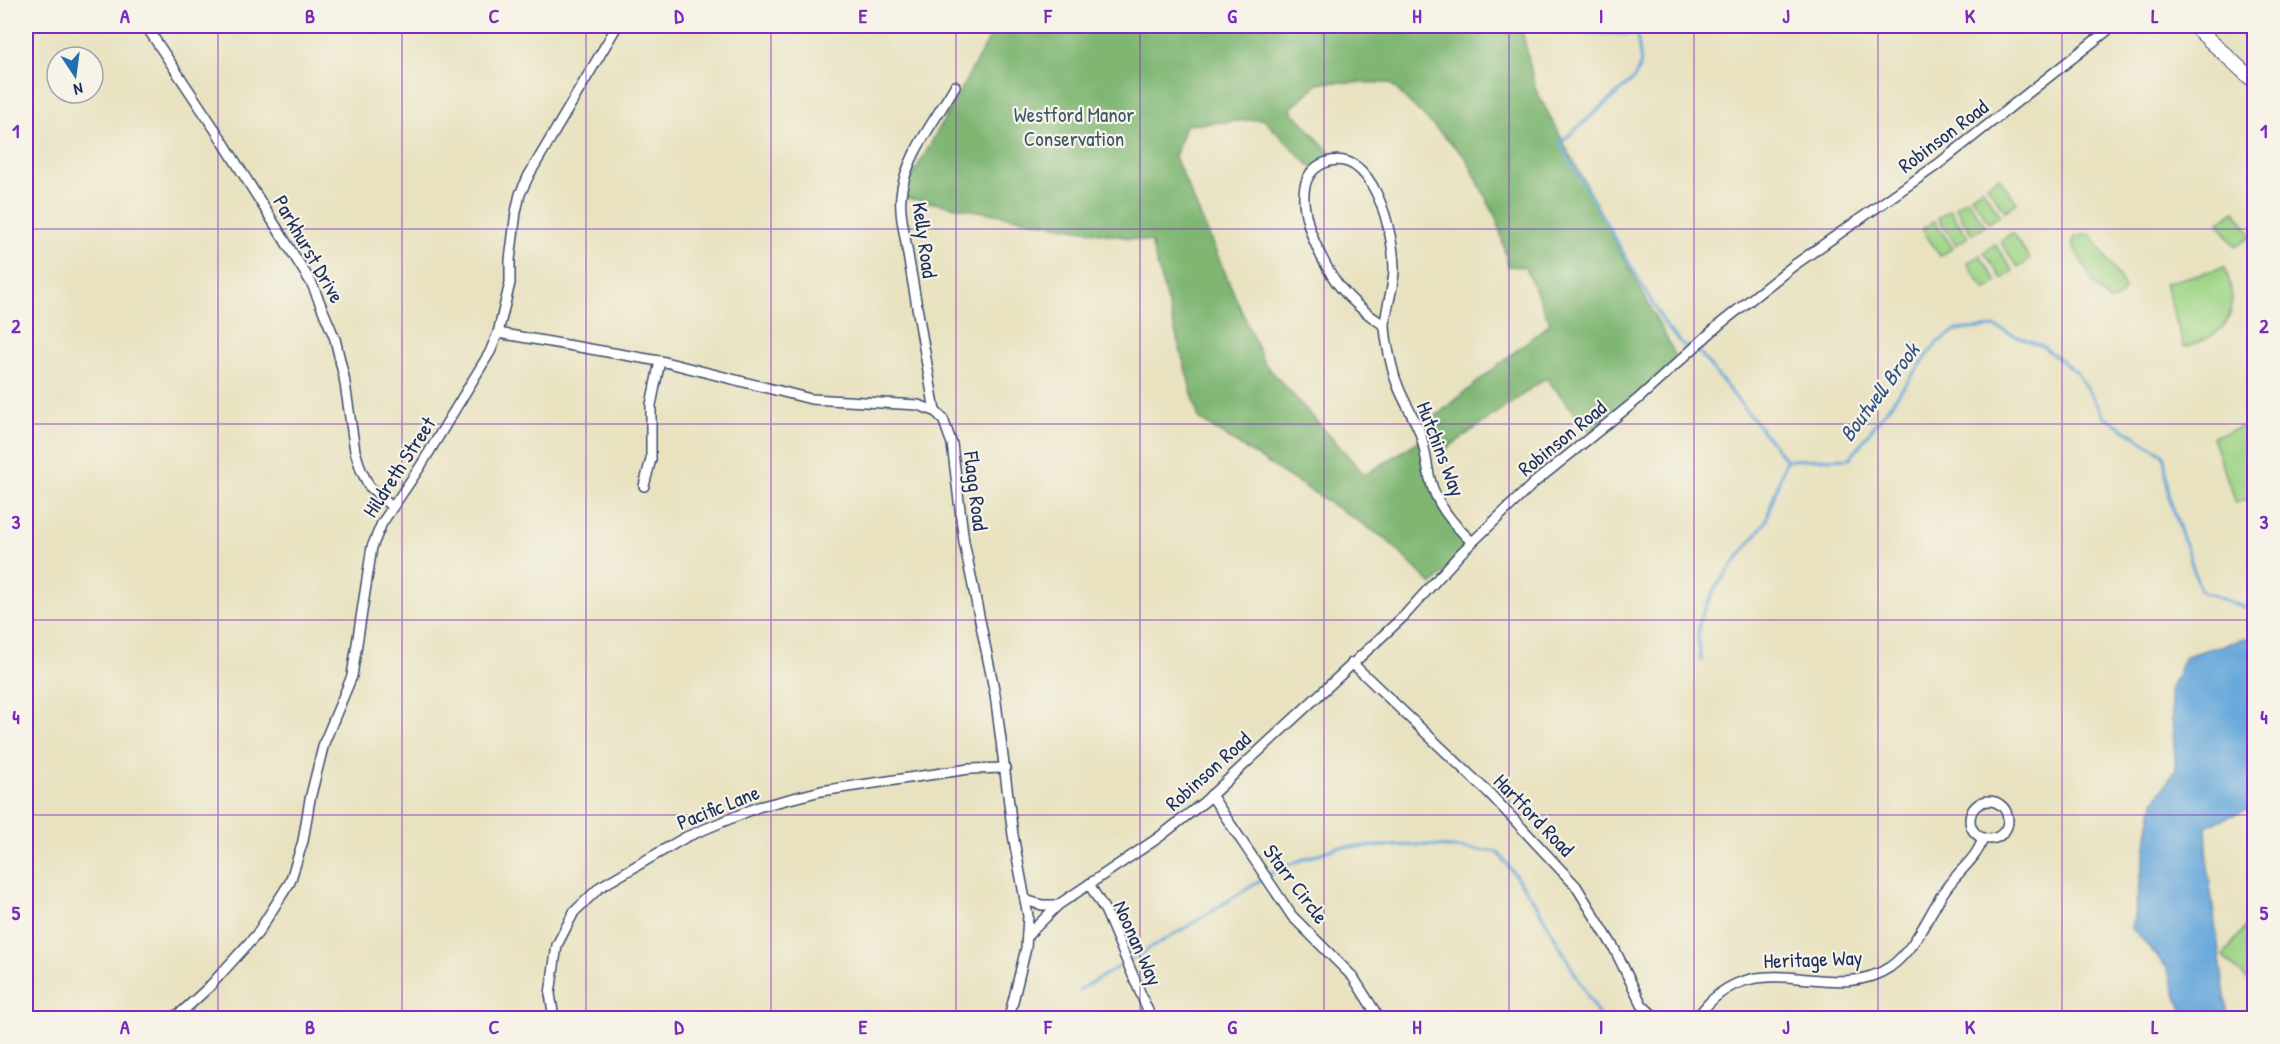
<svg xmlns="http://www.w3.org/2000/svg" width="2280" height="1044" font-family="'Patrick Hand',sans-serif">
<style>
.green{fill:#9ed485;stroke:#5c8272;stroke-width:1.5}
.forest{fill:#7eb672;stroke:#4c7268;stroke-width:1.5}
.water{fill:#68a8db;stroke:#426c9c;stroke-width:1.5}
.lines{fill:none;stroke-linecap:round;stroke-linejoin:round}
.stream{stroke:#68a8db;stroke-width:3}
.street-casing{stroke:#3a4a6d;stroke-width:12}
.secondary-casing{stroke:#3a4a6d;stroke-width:16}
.street{stroke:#fff;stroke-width:9}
.secondary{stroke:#fff;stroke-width:14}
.grid{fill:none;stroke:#7b2cbf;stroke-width:1.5;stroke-opacity:0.55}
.labels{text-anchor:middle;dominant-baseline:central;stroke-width:4.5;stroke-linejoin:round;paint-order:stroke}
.park-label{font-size:21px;fill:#3c5868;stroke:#f7f3e8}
.street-label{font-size:21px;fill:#1b2f5e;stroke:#f7f3e8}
.water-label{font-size:22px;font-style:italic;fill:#325384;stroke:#f7f3e8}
.neatline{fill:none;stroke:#7b2cbf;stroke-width:2}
.grid-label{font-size:20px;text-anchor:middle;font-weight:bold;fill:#7b2cbf}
</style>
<rect width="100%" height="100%" fill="#f7f3e8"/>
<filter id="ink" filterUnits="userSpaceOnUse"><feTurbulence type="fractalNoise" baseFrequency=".0167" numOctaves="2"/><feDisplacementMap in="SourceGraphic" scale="12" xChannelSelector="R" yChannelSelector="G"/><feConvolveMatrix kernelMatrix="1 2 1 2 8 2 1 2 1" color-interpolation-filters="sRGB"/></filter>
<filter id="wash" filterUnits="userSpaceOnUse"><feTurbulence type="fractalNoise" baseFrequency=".008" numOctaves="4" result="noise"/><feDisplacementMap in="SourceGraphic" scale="24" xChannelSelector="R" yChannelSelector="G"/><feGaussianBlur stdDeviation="1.35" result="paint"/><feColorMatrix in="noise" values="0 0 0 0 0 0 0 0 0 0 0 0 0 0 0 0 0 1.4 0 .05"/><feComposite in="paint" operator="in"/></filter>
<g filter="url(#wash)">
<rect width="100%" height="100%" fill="#e8e2c0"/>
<!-- green -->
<g class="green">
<polygon points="1999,177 2017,203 2005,211 1987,185"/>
<polygon points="1982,188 2000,215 1989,223 1971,196"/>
<polygon points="1967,199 1985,226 1972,234 1955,207"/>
<polygon points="1950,210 1968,237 1956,245 1938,218"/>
<polygon points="2235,211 2252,236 2235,247 2218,222"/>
<polygon points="1934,221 1953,248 1940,256 1922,229"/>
<polygon points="2012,233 2030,259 2018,268 2000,241"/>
<path d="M2088 234 2092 236 2122 282 2124 289C2121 297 2118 300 2109 301L2096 287 2073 246V242L2075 237Z"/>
<polygon points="1995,244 2013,271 2002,279 1984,252"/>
<polygon points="1980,255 1997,282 1985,290 1967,263"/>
<path d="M2225 267C2241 312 2230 335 2184 347L2165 283Z"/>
<polygon points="2254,423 2254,497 2236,503 2212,437"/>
<polygon points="2254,915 2254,986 2223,956"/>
</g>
<!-- forest -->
<polygon class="forest" points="996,26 1521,26 1535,88 1679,362 1594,436 1546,378 1446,449 1419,430 1550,323 1525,267 1508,266 1498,222 1466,158 1390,83 1320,82 1290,109 1338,161 1314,170 1263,119 1185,125 1175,157 1264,363 1365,475 1422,439 1440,504 1472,542 1432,585 1386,539 1199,419 1151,242 901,197"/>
<!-- water -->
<polygon class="water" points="2254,636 2254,807 2206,826 2208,871 2228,1018 2185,1018 2167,968 2132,928 2154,801 2176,770 2170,691 2185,656"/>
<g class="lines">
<!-- stream -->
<g class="stream">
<polyline points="1581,26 1583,33 1637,34 1641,63 1634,79 1560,143 1667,328 1683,345 1698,351 1786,460 1850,458 1937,343 1956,330 1994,327 2042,346 2076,372 2104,416 2164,455 2169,497 2201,591 2254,611"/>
<polyline points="1701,660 1698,639 1700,618 1716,587 1765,523 1786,460"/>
<polyline points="1079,990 1193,923 1282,867 1338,847 1427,845 1498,852 1535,902 1600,1018"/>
</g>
</g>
</g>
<g filter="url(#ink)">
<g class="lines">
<!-- street casing -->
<g class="street-casing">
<g id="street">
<polyline points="146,26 220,137 312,284 335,339 344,377 355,451 361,470 369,486 392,507"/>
<path d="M1385 326C1368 315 1353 303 1340 287 1321 263 1279 182 1324 163 1374 143 1394 236 1394 269 1394 288 1385 310 1385 327 1386 340 1389 355 1392 367 1397 391 1410 409 1419 430 1425 445 1426 462 1430 479 1436 504 1453 524 1472 542"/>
<polyline points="498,333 665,362 811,399 918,405 935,411 943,419 952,444 964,542 995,694 1013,835 1028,916 1026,948 1009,1018"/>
<path d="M935 411 902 220C901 212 900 204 901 196 904 158 937 118 955 86"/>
<polyline points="644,486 651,459 651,405 660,361"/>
<polyline points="1352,663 1491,795 1576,886 1614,948 1642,1005 1656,1018"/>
<polyline points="1211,795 1292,916 1353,977 1379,1018"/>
<circle cx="1989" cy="820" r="19"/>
<polyline points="1089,884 1106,912 1151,1018"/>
<polyline points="1025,900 1042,905 1058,905"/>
<polyline points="1027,936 1058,905 1158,838 1204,802 1404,616 1461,553 1535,482 1638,399 1720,324 1793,266 1937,165 2113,26"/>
<polyline points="172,1018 183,1011 209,987 257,934 290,882 303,841 310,799 324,743 352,676 372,547 382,523 420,467 490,352 498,333 510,283 510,260 516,212 520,194 529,175 617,26"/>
<polyline points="554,1018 550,994 557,945 574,912 600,887 686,837 758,807 821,791 969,769 1005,768"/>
<path d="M1697 1018C1752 937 1830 1008 1890 967 1915 949 1927 918 1943 893 1955 873 1977 860 1983 838"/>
</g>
</g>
<!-- secondary casing -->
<g class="secondary-casing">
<polyline id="secondary" points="2194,26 2254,81"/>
</g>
<!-- street -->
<use href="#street" class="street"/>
<!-- secondary -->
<use href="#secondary" class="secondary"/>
</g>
</g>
<!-- grid -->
<path class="grid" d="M218 26V1018M402 26V1018M586 26V1018M771 26V1018M956 26V1018M1140 26V1018M1324 26V1018M1509 26V1018M1694 26V1018M1878 26V1018M2062 26V1018M26 229H2254M26 424H2254M26 620H2254M26 815H2254"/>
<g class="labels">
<!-- park labels -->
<g class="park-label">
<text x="1074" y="114">Westford Manor<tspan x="1074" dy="24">Conservation</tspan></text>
</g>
<!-- street labels -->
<g class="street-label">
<text transform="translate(1943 136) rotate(-37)">Robinson Road</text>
<text transform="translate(925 240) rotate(82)">Kelly Road</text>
<text transform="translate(309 249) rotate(60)">Parkhurst Drive</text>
<text transform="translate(1562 438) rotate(-39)">Robinson Road</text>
<text transform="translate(1441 449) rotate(69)">Hutchins Way</text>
<text transform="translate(399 467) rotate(-57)">Hildreth Street</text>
<text transform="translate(976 491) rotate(83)">Flagg Road</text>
<text transform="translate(1208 771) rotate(-42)">Robinson Road</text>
<text transform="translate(718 807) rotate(-22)">Pacific Lane</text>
<text transform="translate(1534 815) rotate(46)">Hartford Road</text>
<text transform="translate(1296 884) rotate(53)">Starr Circle</text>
<text transform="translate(1138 943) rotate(66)">Noonan Way</text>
<text transform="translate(1813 959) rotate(-2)">Heritage Way</text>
</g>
<!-- water labels -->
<g class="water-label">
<text transform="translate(1879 392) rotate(-53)">Boutwell Brook</text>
</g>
</g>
<!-- margin -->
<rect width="2280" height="1044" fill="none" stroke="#f7f3e8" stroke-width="66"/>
<!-- north arrow -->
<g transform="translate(75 75) rotate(167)"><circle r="28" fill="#f7f3e8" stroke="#9fa5b1" stroke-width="1.5"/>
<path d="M0-4.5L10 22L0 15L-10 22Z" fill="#1f6fb2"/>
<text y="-9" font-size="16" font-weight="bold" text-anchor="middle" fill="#1b2f5e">N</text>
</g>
<rect x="33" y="33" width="2214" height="978" class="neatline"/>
<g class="grid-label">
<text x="125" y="23">A</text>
<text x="310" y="23">B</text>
<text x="494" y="23">C</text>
<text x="679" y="23">D</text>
<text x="863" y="23">E</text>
<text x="1048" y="23">F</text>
<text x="1232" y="23">G</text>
<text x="1417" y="23">H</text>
<text x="1601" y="23">I</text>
<text x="1786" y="23">J</text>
<text x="1970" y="23">K</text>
<text x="2155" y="23">L</text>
<text x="16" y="138">1</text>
<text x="2264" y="138">1</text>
<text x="16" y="333">2</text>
<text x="2264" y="333">2</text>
<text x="16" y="529">3</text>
<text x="2264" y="529">3</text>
<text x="16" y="724">4</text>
<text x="2264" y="724">4</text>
<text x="16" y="920">5</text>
<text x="2264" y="920">5</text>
<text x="125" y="1034">A</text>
<text x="310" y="1034">B</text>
<text x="494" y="1034">C</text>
<text x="679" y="1034">D</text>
<text x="863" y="1034">E</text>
<text x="1048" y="1034">F</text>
<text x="1232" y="1034">G</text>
<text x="1417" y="1034">H</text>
<text x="1601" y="1034">I</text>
<text x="1786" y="1034">J</text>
<text x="1970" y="1034">K</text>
<text x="2155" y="1034">L</text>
</g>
</svg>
